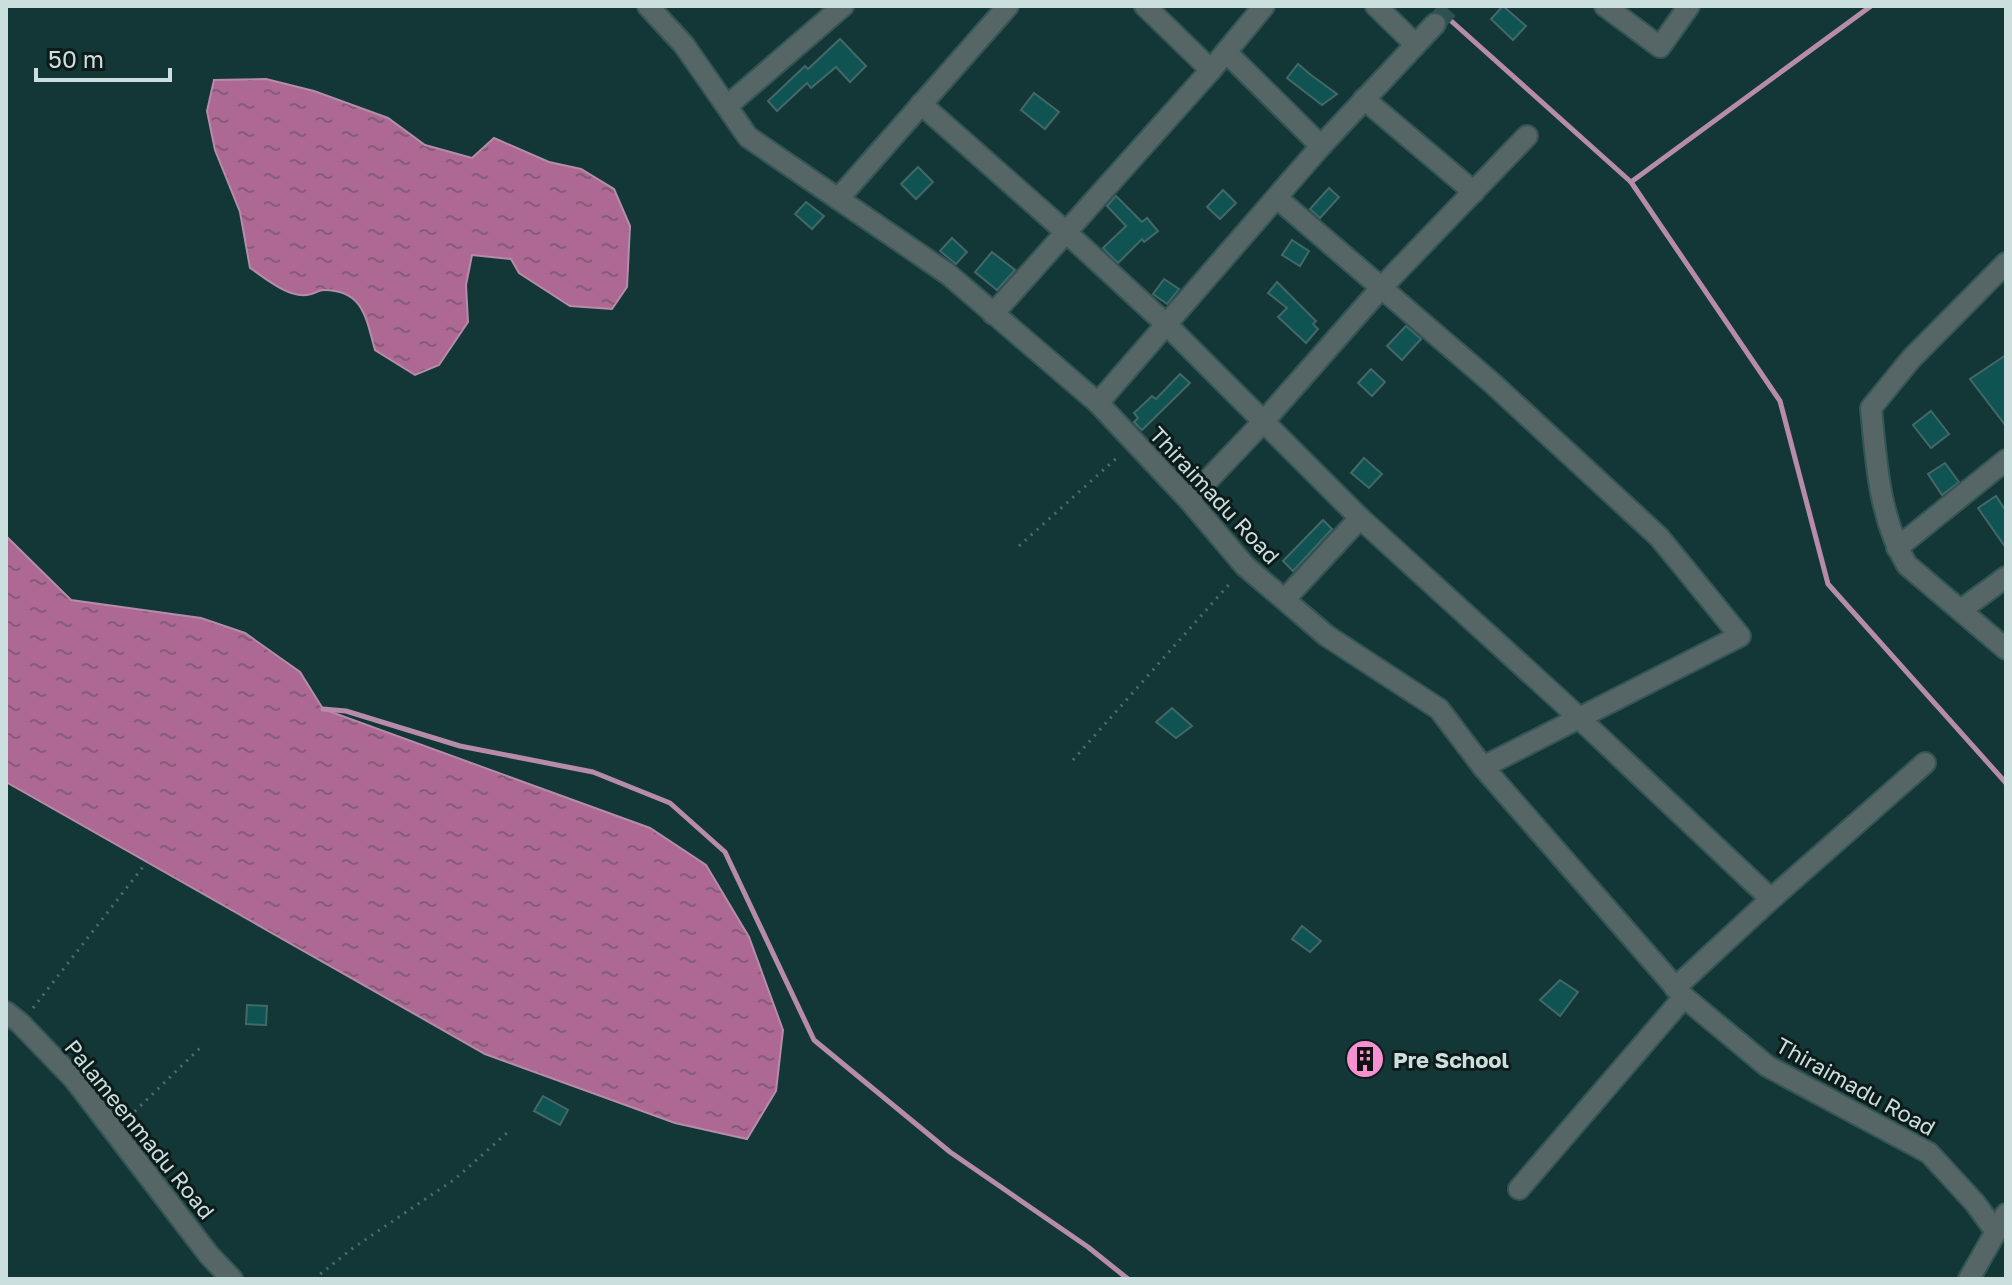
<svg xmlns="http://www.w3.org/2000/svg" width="2012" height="1285" font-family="'Golos Text',sans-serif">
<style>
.water{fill:url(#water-ripples);stroke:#b68caa;stroke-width:2}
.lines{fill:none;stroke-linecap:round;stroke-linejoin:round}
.stream{stroke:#b68caa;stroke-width:5}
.building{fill:#105353;stroke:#446767;stroke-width:2}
.minor-tunnel{stroke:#2f5050;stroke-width:20;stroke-dasharray:20 10;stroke-linecap:butt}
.minor-casing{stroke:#345555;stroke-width:24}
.tertiary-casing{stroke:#345555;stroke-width:24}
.path{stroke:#4f6d6d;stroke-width:3;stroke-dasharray:2 6;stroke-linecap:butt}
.minor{stroke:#566565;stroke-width:20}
.tertiary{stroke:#566565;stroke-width:20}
.labels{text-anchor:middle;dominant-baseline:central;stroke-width:6;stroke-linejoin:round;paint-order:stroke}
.street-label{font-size:22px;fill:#ccdfdf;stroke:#0d1c1b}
.poi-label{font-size:22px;font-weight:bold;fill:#ccdfdf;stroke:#0d1c1b;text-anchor:start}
</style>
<defs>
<pattern id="water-ripples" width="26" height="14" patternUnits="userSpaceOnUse" patternTransform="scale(2)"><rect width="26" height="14" fill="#ad6894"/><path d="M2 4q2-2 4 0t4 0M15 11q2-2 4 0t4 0" fill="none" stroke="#865b78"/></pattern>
</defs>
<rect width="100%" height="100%" fill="#133737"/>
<!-- water -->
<g class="water">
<path d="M266 79 314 91 388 118 425 145 472 158 494 138 549 162 581 169 614 189 630 226 627 287 612 309 570 306 519 273 511 259 472 255 466 285 468 322 439 365 415 375 375 350C366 319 364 290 324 290 318 290 313 295 306 295 287 297 265 278 250 268L240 212 215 150 207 111 214 80Z"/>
<polygon points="6,536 71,600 201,618 245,633 300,672 323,709 650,828 706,865 749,937 783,1030 776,1091 747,1139 675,1123 485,1054 6,782"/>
</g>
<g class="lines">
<!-- stream -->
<g class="stream">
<polyline points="1443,6 1439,10 1631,182"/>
<polyline points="1871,6 1631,182 1780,401 1828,584 2006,783"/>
<polyline points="323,709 346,711 460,746 593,772 670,803 725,852 814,1040 950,1152 1088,1247 1128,1279"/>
</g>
</g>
<!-- building -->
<g class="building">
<polygon points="1503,6 1526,26 1513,40 1491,19"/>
<polygon points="840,39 866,66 850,82 836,67 811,88 807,83 777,111 768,101 805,66 808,69"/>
<polygon points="1298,64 1311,75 1337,94 1322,105 1287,78"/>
<polygon points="1034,93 1059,112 1045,129 1021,110"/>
<polygon points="918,167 933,182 916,199 901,184"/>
<polygon points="1329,188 1339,197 1320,218 1310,209"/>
<polygon points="1223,190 1236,203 1220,219 1207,207"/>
<polygon points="1116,196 1142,222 1147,218 1158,231 1144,242 1142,239 1118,263 1103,248 1126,226 1107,206"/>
<polygon points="806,202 824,216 812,229 795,214"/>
<polygon points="952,238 967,252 956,264 940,251"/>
<polygon points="1292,240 1309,251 1300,266 1282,255"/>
<polygon points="992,252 1015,270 997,290 975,272"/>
<polygon points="1164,279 1179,289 1167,304 1153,294"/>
<polygon points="1277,282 1316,321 1313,324 1318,329 1306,343 1278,317 1287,308 1268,293"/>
<polygon points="1406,326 1421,339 1402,360 1387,346"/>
<polygon points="2006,355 2006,426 1970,379"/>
<polygon points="1371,369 1385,382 1372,396 1358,383"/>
<polygon points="1180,374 1190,383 1142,430 1134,422 1138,418 1134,413 1152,396 1156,399"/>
<polygon points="1931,411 1949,434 1931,448 1913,425"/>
<polygon points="1364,458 1382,474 1369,488 1351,473"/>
<polygon points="1945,463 1959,482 1942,495 1928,474"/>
<polygon points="1996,496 2006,511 2006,548 1978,508"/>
<polygon points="1323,520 1332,529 1293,571 1283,561"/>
<polygon points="1172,708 1192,726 1176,738 1156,722"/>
<polygon points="1302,926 1321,941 1310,952 1292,939"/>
<polygon points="1560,980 1578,992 1560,1016 1540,1000"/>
<polygon points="247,1005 267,1006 266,1025 246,1024"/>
<polygon points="1366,1043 1380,1054 1363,1078 1347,1065"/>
<polygon points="543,1096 568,1110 560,1125 534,1111"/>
</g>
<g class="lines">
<!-- minor-tunnel -->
<polyline class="minor-tunnel" points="1435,24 1451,6"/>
<!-- minor casing -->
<g class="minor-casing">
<g id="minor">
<polyline points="648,6 684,45 748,137 948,274 1098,403 1189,500 1245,566 1327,636 1439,709 1483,767 1684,997 1767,1066 1929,1153 1975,1203 1996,1232"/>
<polyline points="1145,6 1211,70"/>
<polyline points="1376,6 1415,44"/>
<polyline points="1605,6 1660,47 1689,6"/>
<polyline points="1226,52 1321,146"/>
<polyline points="1364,99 1474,192"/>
<polyline points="921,104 1067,233 1167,325 1360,518 1562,702 1771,899"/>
<polyline points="727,106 843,6"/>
<polyline points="1277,198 1491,382 1659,537 1740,636 1483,767"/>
<polyline points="838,199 1008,6"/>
<path d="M2006 263 1911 359 1871 408C1876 460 1879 518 1907 565L2006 649"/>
<polyline points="993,314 1211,70 1264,6"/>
<polyline points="1098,403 1321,146 1435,24"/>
<polyline points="1189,500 1264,421 1381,288 1527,136"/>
<polyline points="1897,548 2006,460"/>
<polyline points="1285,599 1360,518"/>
<polyline points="1961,610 2006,577"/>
<polyline points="1675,988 1771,899 1925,763"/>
<polyline points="1519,1189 1684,997"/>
<polyline points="1969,1279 2006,1214"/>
</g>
</g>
<!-- tertiary casing -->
<g class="tertiary-casing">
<polyline id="tertiary" points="6,1012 20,1023 74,1079 209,1255 232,1279"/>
</g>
<!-- path -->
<g class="path">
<polyline points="1019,546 1120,455"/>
<polyline points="1073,760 1232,581"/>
<polyline points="33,1008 146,863"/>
<polyline points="129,1117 202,1046"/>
<polyline points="314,1279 353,1248 455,1179 508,1132"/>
</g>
<!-- minor -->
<use href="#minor" class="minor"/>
<!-- tertiary -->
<use href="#tertiary" class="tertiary"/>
</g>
<!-- icons -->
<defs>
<g id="building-disc" transform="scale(2)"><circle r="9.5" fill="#f590d1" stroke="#0d1c1b"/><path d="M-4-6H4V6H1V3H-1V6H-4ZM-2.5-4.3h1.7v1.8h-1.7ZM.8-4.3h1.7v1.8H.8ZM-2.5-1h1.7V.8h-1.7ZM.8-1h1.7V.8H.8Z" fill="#111"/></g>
</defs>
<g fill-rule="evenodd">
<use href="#building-disc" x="1365" y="1059"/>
</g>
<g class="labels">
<!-- street labels -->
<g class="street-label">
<text transform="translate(1215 495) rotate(47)">Thiraimadu Road</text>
<text transform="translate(1856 1086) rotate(29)">Thiraimadu Road</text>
<text transform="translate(140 1129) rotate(51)">Palameenmadu Road</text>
</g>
<!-- poi labels -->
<g class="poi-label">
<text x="1393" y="1059">Pre School</text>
</g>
</g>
<!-- border -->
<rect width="2012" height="1285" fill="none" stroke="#ccdfdf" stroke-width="16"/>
<!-- scale -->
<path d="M36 68v12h134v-12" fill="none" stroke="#ccdfdf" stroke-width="4"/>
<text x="48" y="68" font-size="24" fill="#ccdfdf" stroke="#0d1c1b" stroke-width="6" paint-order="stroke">50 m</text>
</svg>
